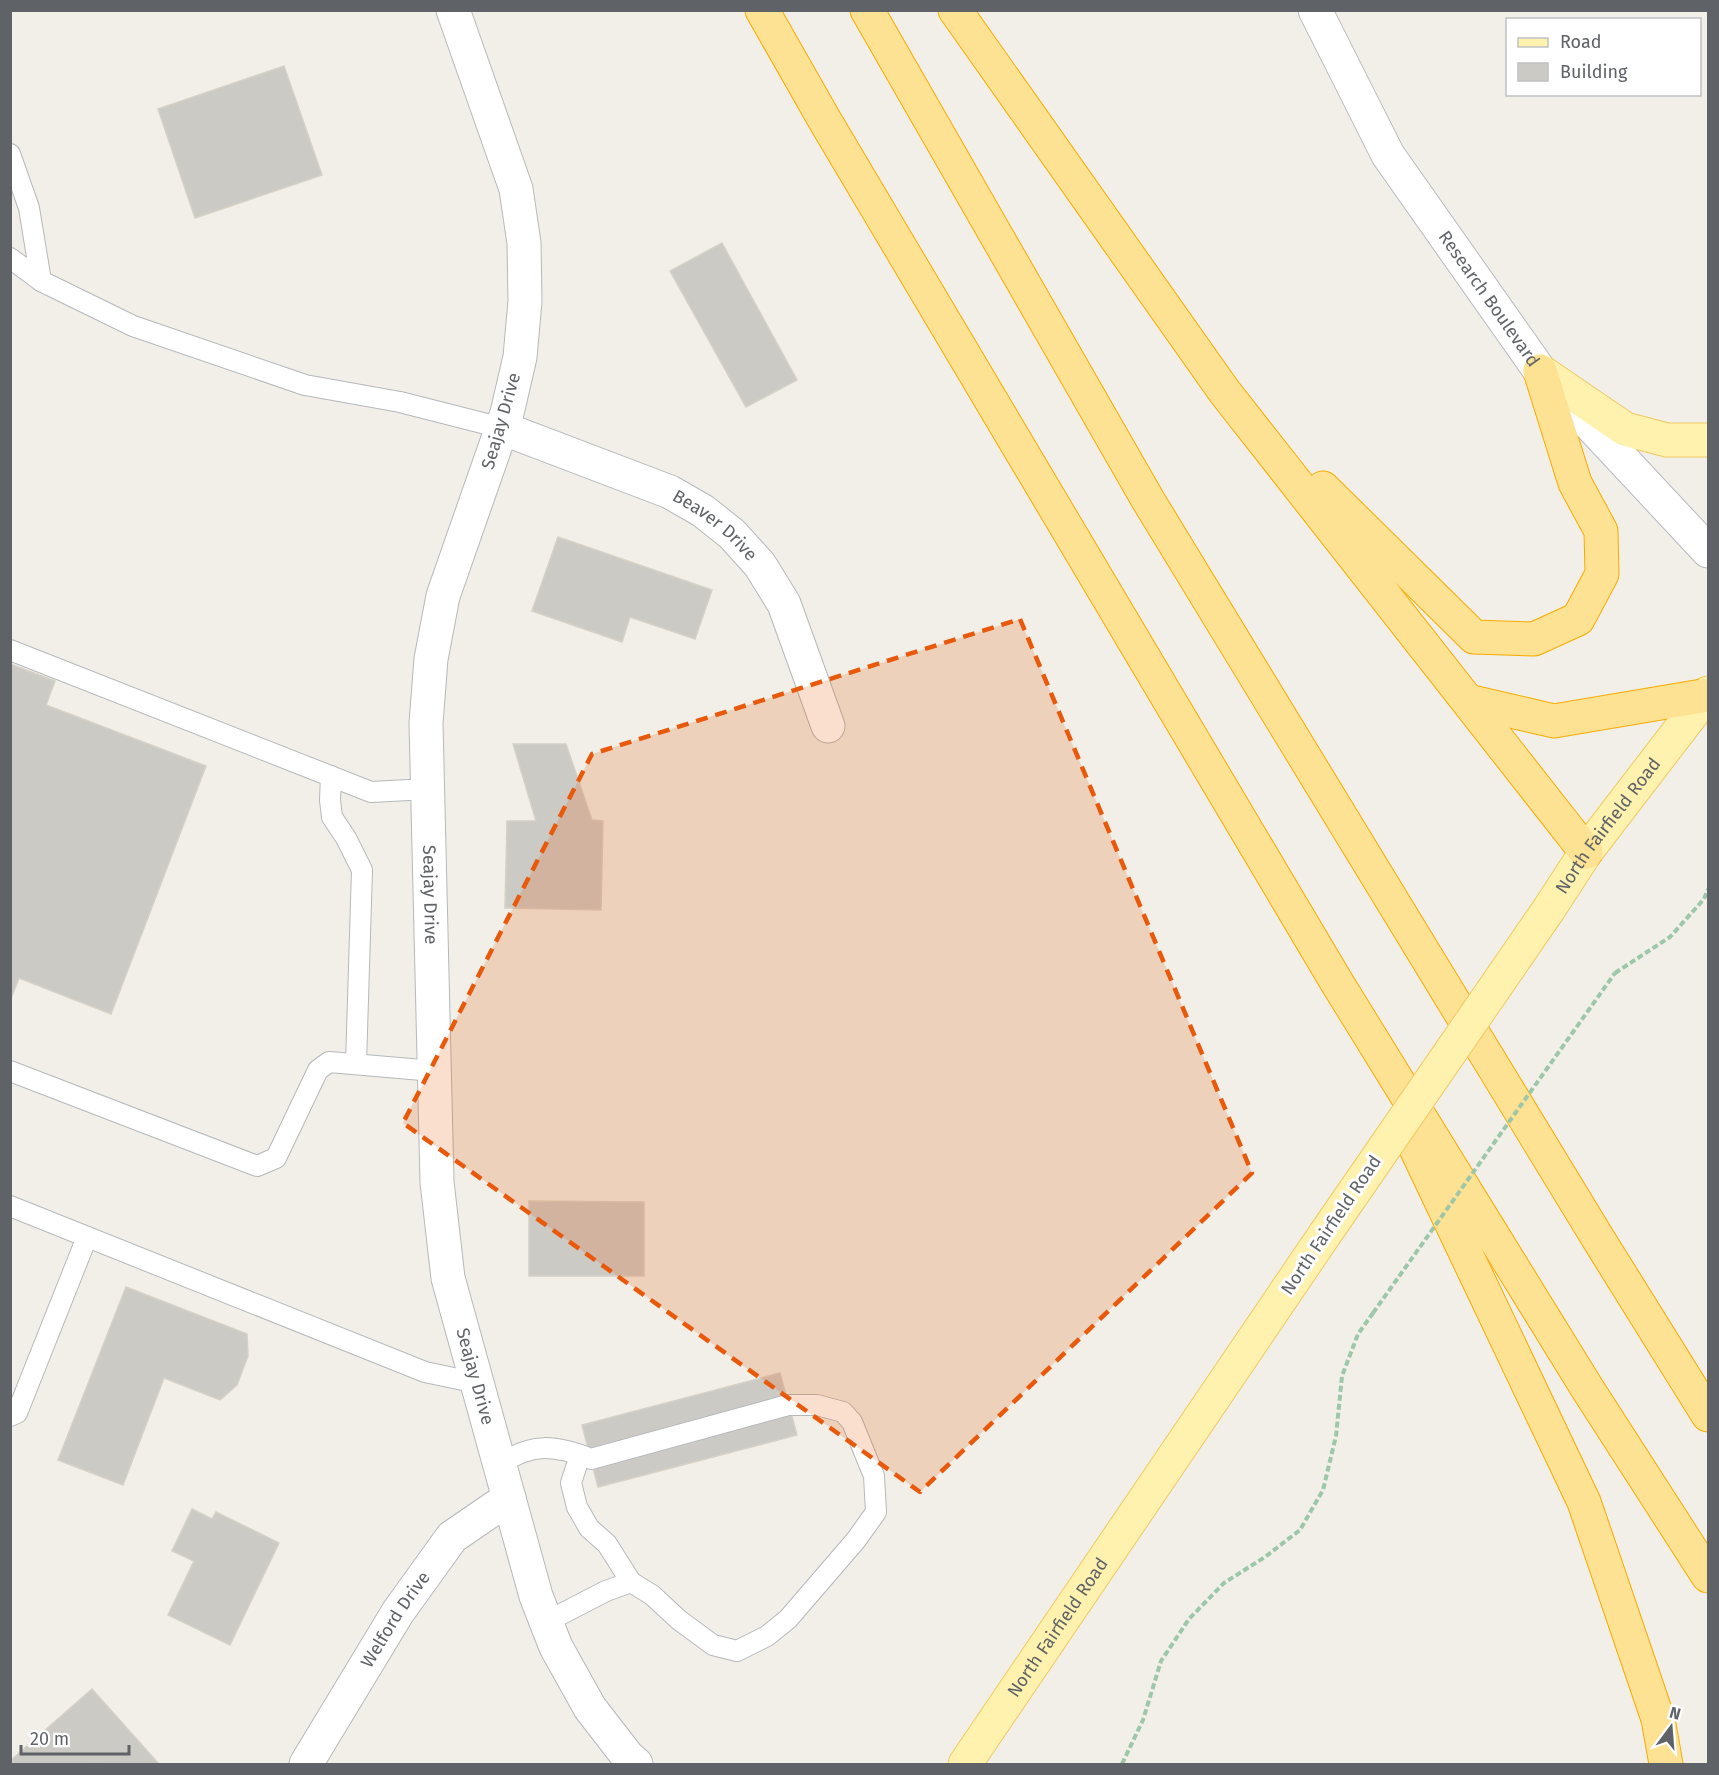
<svg xmlns="http://www.w3.org/2000/svg" width="1719" height="1775" font-family="'Fira Sans',sans-serif">
<style>
.building{fill:#cccac5;stroke:#d6d1c6;stroke-width:1.5}
.lines{fill:none;stroke-linecap:round;stroke-linejoin:round}
.lane-casing{stroke:#b5b8bc;stroke-width:22}
.street-casing{stroke:#b5b8bc;stroke-width:35}
.secondary-casing{stroke:#b6babf;stroke-width:35}
.primary-casing{stroke:#f2c960;stroke-width:35}
.highway-casing{stroke:#f9ab00;stroke-width:35}
.path{stroke:#9cc7a9;stroke-width:4;stroke-dasharray:6 3;stroke-linecap:butt}
.lane{stroke:#fff;stroke-width:20}
.street{stroke:#fff;stroke-width:33}
.secondary{stroke:#fff;stroke-width:33}
.primary{stroke:#fff2af;stroke-width:33}
.highway{stroke:#fde293;stroke-width:33}
.primary-bridge-casing{stroke:#f2c960;stroke-width:35;stroke-linecap:butt}
.path-bridge{stroke:#9cc7a9;stroke-width:4;stroke-dasharray:6 3;stroke-linecap:butt}
.primary-bridge{stroke:#fff2af;stroke-width:33}
.marked{fill:#e8590c;fill-opacity:0.2;stroke:#e8590c;stroke-width:4.5;stroke-dasharray:12 8;stroke-linejoin:round}
.labels{text-anchor:middle;dominant-baseline:central;stroke-width:6;stroke-linejoin:round;paint-order:stroke}
.street-label{font-size:18px;fill:#5f6368;stroke:#fff}
</style>
<rect width="100%" height="100%" fill="#f1efe8"/>
<!-- building -->
<g class="building">
<polygon points="284,66 322,175 195,218 158,109"/>
<polygon points="722,243 797,380 746,407 670,271"/>
<polygon points="558,537 712,590 695,639 630,617 622,642 532,611"/>
<polygon points="10,664 55,681 46,705 206,766 111,1014 19,978 10,1001"/>
<polygon points="513,744 566,744 592,820 603,821 601,910 505,908 507,821 536,821"/>
<polygon points="529,1201 644,1202 644,1276 529,1276"/>
<polygon points="126,1287 247,1334 248,1356 237,1385 220,1400 164,1378 123,1485 58,1460"/>
<polygon points="780,1373 797,1435 598,1487 582,1425"/>
<polygon points="192,1509 212,1519 216,1512 279,1543 230,1645 168,1615 194,1561 172,1551"/>
<polygon points="92,1689 158,1763 157,1764 98,1764 96,1763 94,1764 14,1764 11,1760"/>
</g>
<g class="lines">
<!-- lane casing -->
<g class="lane-casing">
<g id="lane">
<polyline points="10,154 29,208 41,281"/>
<polyline points="10,258 41,281 133,326 305,385 400,402 502,428"/>
<polyline points="10,650 371,792 428,789"/>
<polyline points="331,776 330,800 332,817 346,838 362,870 356,1064"/>
<polyline points="10,1071 257,1166 276,1158 318,1070 329,1062 434,1071"/>
<polyline points="10,1206 425,1372 477,1383"/>
<polyline points="10,1416 17,1413 87,1237"/>
<polyline points="580,1455 571,1483 577,1507 589,1528 607,1544 631,1582"/>
<path d="M500 1465C531 1442 556 1445 591 1459L788 1405H817L843 1412 852 1422 874 1476 876 1512 856 1540 788 1619 767 1636 737 1651 713 1645 679 1620 652 1595 631 1582 606 1591 546 1622"/>
</g>
</g>
<!-- street casing -->
<g class="street-casing">
<g id="street">
<path id="s1" d="M453 10 516 189 524 243 525 301 520 357 507 413 443 596 431 659 426 723 437 1182 448 1278 536 1596 556 1647 590 1708 628 1757 636 1764"/>
<path id="s2" d="M502 428 670 492 703 511 732 534 760 565 784 604 828 726"/>
<path id="s3" d="M306 1764 398 1612 452 1537 509 1498"/>
</g>
</g>
<!-- secondary casing -->
<g class="secondary-casing">
<g id="secondary">
<path id="s4" d="M1315 10 1388 155 1540 371 1708 551"/>
</g>
</g>
<!-- primary casing -->
<g class="primary-casing">
<g id="primary">
<polyline points="1540,371 1625,429 1667,440 1708,440"/>
<path id="s5" d="M1549 909 1586 852 1708 693"/>
<path id="s6" d="M965 1764 1325 1234"/>
</g>
</g>
<!-- highway casing -->
<g class="highway-casing">
<g id="highway">
<polyline points="762,10 824,119 1336,981 1587,1388 1708,1576"/>
<polyline points="867,10 1148,500 1599,1240 1708,1415"/>
<polyline points="955,10 1224,391 1586,852"/>
<polyline points="1323,488 1474,637 1534,639 1578,619 1602,574 1601,531 1575,483 1540,371"/>
<polyline points="1468,701 1554,721 1708,695"/>
<polyline points="1409,1134 1584,1502 1658,1719 1666,1764"/>
</g>
</g>
<!-- path -->
<g class="path">
<polyline points="1615,973 1670,937 1704,899 1708,889"/>
<polyline points="1122,1764 1143,1720 1161,1661 1189,1619 1224,1583 1265,1557 1300,1530 1323,1490 1336,1436 1342,1376 1358,1334 1373,1313"/>
</g>
<!-- lane -->
<use href="#lane" class="lane"/>
<!-- street -->
<use href="#street" class="street"/>
<!-- secondary -->
<use href="#secondary" class="secondary"/>
<!-- primary -->
<use href="#primary" class="primary"/>
<!-- highway -->
<use href="#highway" class="highway"/>
<!-- primary-bridge casing -->
<g class="primary-bridge-casing">
<polyline id="primary-bridge" points="1325,1234 1549,909"/>
</g>
<!-- path-bridge -->
<polyline class="path-bridge" points="1373,1313 1615,973"/>
<!-- primary-bridge -->
<use href="#primary-bridge" class="primary-bridge"/>
</g>
<!-- marked area -->
<path class="marked" d="M1020 619 1252 1173 920 1492 403 1123 592 754Z"/>
<g class="labels">
<!-- street labels -->
<g class="street-label">
<text stroke="none"><textPath href="#s4" startOffset="338">Research Boulevard</textPath></text>
<text transform="translate(501 421) rotate(-74)">Seajay Drive</text>
<text stroke="none"><textPath href="#s2" startOffset="236">Beaver Drive</textPath></text>
<text stroke="none"><textPath href="#s5" startOffset="102">North Fairfield Road</textPath></text>
<text stroke="none"><textPath href="#s1" startOffset="910">Seajay Drive</textPath></text>
<text transform="translate(1331 1225) rotate(-56)">North Fairfield Road</text>
<text stroke="none"><textPath href="#s1" startOffset="1396">Seajay Drive</textPath></text>
<text stroke="none"><textPath href="#s3" startOffset="170">Welford Drive</textPath></text>
<text stroke="none"><textPath href="#s6" startOffset="165">North Fairfield Road</textPath></text>
</g>
</g>
<!-- border -->
<rect width="1719" height="1775" fill="none" stroke="#5f6368" stroke-width="24"/>
<!-- legend -->
<rect x="1506" y="18" width="195" height="78" fill="#ffffff" stroke="#bfc1c3" stroke-width="1.5"/>
<rect x="1518" y="38" width="30" height="9" fill="#fff2af" stroke="#bfc1c3" stroke-width="1.5"/>
<text x="1560" y="48" font-size="18" fill="#5f6368">Road</text>
<rect x="1518" y="63" width="30" height="18" fill="#cccac5" stroke="#bfc1c3" stroke-width="1.5"/>
<text x="1560" y="78" font-size="18" fill="#5f6368">Building</text>
<!-- north arrow -->
<g transform="translate(1671 1727) rotate(16)" stroke="#ffffff" stroke-width="4.5" paint-order="stroke">
<path d="M0-4.5L10 22L0 15L-10 22Z" fill="#5f6368"/>
<text y="-9" font-size="16" font-weight="bold" text-anchor="middle" fill="#5f6368">N</text>
</g>
<!-- scale -->
<path d="M21 1745v9h108v-9" fill="none" stroke="#5f6368" stroke-width="3"/>
<text x="30" y="1745" font-size="18" fill="#5f6368" stroke="#ffffff" stroke-width="4.5" paint-order="stroke">20 m</text>
</svg>
